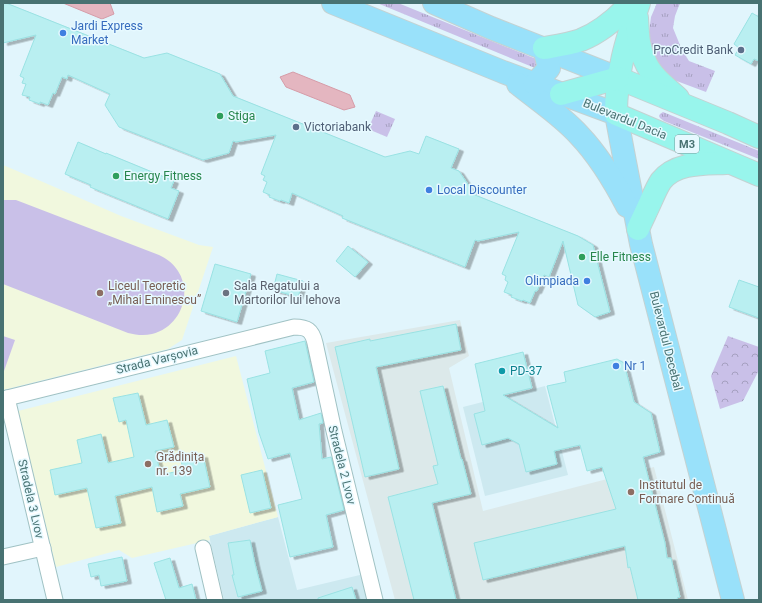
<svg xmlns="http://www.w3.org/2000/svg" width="762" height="603" font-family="Roboto,sans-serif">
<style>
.residential{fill:#cde9f0}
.industrial{fill:#dce9ea}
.education{fill:#f1f8de}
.grass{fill:url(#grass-tufts)}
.forest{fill:url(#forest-crowns)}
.pitch{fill:#c9c0e8}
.water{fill:#e4b6c0;stroke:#d69ca8}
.building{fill:#b9eff1;stroke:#99e2e3;filter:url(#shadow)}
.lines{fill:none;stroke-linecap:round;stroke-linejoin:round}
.street-casing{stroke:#a0c2c4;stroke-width:17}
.primary-casing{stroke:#c4d2d2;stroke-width:24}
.highway-casing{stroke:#c4d2d2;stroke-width:24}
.street{stroke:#fff;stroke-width:15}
.primary{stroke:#99e1fa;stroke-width:22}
.highway{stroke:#98f5ec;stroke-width:22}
.shop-dot{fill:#3f7fe0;stroke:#e6f9ff;stroke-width:1.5}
.service-dot{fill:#5c6f8a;stroke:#e6f9ff;stroke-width:1.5}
.leisure-dot{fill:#2e9e5b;stroke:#e6f9ff;stroke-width:1.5}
.education-dot{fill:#8d6e63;stroke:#e6f9ff;stroke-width:1.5}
.worship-dot{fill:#6b7280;stroke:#e6f9ff;stroke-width:1.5}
.culture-dot{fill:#0f9aa8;stroke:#e6f9ff;stroke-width:1.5}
.labels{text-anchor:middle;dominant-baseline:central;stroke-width:3;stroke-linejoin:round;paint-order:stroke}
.shield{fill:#e6f9ff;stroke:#779a9c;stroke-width:1}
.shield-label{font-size:11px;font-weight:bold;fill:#487272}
.shop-label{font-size:12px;fill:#366cbe;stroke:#e6f9ff;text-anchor:start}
.service-label{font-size:12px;fill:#4e5e75;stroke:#e6f9ff;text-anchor:end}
.leisure-label{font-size:12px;fill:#27864d;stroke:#e6f9ff;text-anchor:start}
.street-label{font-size:12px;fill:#487272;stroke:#e6f9ff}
.education-label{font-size:12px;fill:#785e54;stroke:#e6f9ff;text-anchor:start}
.worship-label{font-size:12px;fill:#5b616d;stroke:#e6f9ff;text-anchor:start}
.culture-label{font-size:12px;fill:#0d838f;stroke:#e6f9ff;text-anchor:start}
</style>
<defs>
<pattern id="grass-tufts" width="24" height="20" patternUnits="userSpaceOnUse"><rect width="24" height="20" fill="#c9c0e8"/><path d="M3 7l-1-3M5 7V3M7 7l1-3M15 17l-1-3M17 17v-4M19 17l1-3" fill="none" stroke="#a5a0c0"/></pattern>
<pattern id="forest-crowns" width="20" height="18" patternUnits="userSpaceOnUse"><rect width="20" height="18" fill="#c9c0e8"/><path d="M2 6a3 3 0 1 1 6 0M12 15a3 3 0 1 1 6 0" fill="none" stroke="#a5a0c0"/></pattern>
<filter id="shadow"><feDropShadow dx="4.5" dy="2.5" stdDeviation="0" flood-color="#0004"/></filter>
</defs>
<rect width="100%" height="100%" fill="#e1f5fc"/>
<!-- residential -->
<g class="residential">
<polygon points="545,386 568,475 485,496 463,407"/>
<polygon points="278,517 297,590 364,574 370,600 224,600 209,536"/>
</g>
<!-- industrial -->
<polygon class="industrial" points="460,320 469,356 449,368 483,511 654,467 688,600 395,600 326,343"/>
<!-- education -->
<g class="education">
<polygon points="3,165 43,182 121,216 199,245 213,247 182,340 168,349 3,390"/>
<polygon points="236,356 278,517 209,536 210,540 132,558 119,550 56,567 18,411"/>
</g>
<!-- grass -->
<g class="grass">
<polygon points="377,3 398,3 541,61 535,68"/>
<polygon points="657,3 680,3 675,16 673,28 682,50 689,61 715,71 706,92 674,80 665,71 657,61 650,45 649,32 651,17"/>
<polygon points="376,111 395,119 387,137 368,129"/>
<polygon points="663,112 759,151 759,159 664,121 660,118 659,116 660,114"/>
</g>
<!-- forest -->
<polygon class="forest" points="728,336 759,347 759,370 743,401 720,409 711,376"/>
<!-- pitch -->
<g class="pitch">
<path d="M3 200H16L159 255C167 259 173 263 178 271 193 294 180 327 152 334 144 336 136 335 128 333L3 284Z"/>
<polygon points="3,336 15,340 4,371 3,371"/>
</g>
<!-- water -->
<g class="water">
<polygon points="63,3 110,3 114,14 102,19"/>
<polygon points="293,72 350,95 355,107 344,110 286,87 280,77"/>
</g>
<!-- building -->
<g class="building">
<polygon points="3,3 6,3 144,58 167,53 187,61 220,74 233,96 385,157 410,151 419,154 426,136 459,149 451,168 459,171 475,195 578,236 593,245 610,312 595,317 578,305 563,241 549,277 544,275 537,291 535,291 530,303 523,300 522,301 511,297 512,295 504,292 508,282 505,280 506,276 502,274 519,232 478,241 475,240 465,267 342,218 343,216 292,193 289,203 281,200 280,201 269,197 270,195 263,192 267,182 263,180 265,176 261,174 276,135 236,142 233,141 229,153 203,160 119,127 105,105 110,94 68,75 67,79 62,77 55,94 53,93 48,105 40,102 40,104 29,100 30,97 22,95 26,84 22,83 24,78 20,76 36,35 3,43"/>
<polygon points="752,13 759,17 759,61 754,59 751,64 735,55 739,48 734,44"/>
<polygon points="78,142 106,154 106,153 174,181 171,188 179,191 168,219 90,187 91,185 65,174"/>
<polygon points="348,246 368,262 355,277 336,261"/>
<polygon points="215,264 251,274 237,322 201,311"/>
<polygon points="277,274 303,281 298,297 273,290"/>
<polygon points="739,280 759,287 759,318 729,307"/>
<polygon points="456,324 461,350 376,367 399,469 365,477 335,347 370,339 370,341"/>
<polygon points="305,341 314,382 292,388 299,420 321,413 323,423 319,424 322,459 331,457 344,510 326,515 333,547 290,557 278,505 302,499 290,453 268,459 259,433 247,379 270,373 265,351"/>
<polygon points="523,352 532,388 503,395 558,428 547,386 566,382 564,372 617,359 624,363 634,402 651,413 660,452 643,457 665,543 667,558 671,558 680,597 677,598 678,600 638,600 630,567 628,568 625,546 483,580 474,543 616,509 602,467 587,471 580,445 554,451 557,464 526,472 519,444 508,438 482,445 474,414 485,411 475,364"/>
<polygon points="443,386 461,459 462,459 471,494 432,503 456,600 414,600 388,497 438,484 433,466 438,465 420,391"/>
<polygon points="138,393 146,425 167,420 174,447 155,451 161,475 183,470 181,460 203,455 210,487 180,494 183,506 157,512 152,487 115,496 121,523 96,528 87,488 55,495 50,470 82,463 77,440 101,434 108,463 134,457 126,420 119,422 113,398"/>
<polygon points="262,470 271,508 250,513 241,475"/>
<polygon points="250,540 255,564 262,591 238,597 232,575 234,575 228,543"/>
<polygon points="122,557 127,581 101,586 99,575 91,577 88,564"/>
<polygon points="170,558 179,588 192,584 196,600 166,600 154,563"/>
<polygon points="352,587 356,600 318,600 318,598"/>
</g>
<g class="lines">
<!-- street casing -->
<g class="street-casing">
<g id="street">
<polyline points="7,398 55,600"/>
<path d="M3 399 294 327C307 327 312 330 315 343L334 431 375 600"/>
<polyline points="203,548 215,600"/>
<polyline points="3,557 43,548"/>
</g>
</g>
<!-- primary casing -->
<g class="primary-casing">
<g id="primary">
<polyline points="333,3 503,72 616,114 625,162 641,244 733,600"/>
<polyline points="434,3 491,28 618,78"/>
<path d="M518 84C539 101 562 116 579 135 599 156 614 181 627 206"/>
<polyline points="535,84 549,68 544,48"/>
</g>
</g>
<!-- highway casing -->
<g class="highway-casing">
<g id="highway">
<path d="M639 3C626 41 616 74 616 114L759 175"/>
<path d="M637 18C638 33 638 48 645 61 651 76 666 87 678 98"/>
<path d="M544 48C556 46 570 44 581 40 601 32 617 18 631 3"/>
<polyline points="618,78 728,123 759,137"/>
<polyline points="561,94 618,78"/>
<path d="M638 229C642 220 647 210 651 201 654 194 657 187 661 181 676 162 704 164 726 163"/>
</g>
</g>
<!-- street -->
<use href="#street" class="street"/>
<!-- primary -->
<use href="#primary" class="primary"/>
<!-- highway -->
<use href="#highway" class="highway"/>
</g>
<!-- markers -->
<g class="shop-dot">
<circle cx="63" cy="33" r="4"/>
<circle cx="429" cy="190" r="4"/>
<circle cx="587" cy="281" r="4"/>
<circle cx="616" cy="366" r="4"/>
</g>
<g class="service-dot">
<circle cx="741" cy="50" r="4"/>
<circle cx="296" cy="127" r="4"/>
</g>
<g class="leisure-dot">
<circle cx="220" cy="116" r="4"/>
<circle cx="116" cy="176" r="4"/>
<circle cx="582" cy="257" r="4"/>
</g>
<g class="education-dot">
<circle cx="100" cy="293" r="4"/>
<circle cx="148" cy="464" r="4"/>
<circle cx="631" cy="492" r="4"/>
</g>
<circle class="worship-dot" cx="226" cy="293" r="4"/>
<circle class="culture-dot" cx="502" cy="371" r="4"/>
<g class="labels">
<!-- shield labels -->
<rect class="shield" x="675" y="135" width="24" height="18" rx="3"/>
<g class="shield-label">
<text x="687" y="144">M3</text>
</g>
<!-- shop labels -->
<g class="shop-label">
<text x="71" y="26">Jardi Express<tspan x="71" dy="14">Market</tspan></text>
<text x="437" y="190">Local Discounter</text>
<text x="579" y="281" text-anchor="end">Olimpiada</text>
<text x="624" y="366">Nr 1</text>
</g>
<!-- service labels -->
<g class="service-label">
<text x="733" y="50">ProCredit Bank</text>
<text x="304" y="127" text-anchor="start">Victoriabank</text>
</g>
<!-- leisure labels -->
<g class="leisure-label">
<text x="228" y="116">Stiga</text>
<text x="124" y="176">Energy Fitness</text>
<text x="590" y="257">Elle Fitness</text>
</g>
<!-- street labels -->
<g class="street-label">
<text transform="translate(625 119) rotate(22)">Bulevardul Dacia</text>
<text transform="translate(666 341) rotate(76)">Bulevardul Decebal</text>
<text transform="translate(157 360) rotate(-14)">Strada Varșovia</text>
<text transform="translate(342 465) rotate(76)">Stradela 2 Lvov</text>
<text transform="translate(31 499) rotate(77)">Stradela 3 Lvov</text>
</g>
<!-- education labels -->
<g class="education-label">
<text x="108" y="286">Liceul Teoretic<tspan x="108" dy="14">„Mihai Eminescu”</tspan></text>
<text x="156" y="457">Grădinița<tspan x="156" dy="14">nr. 139</tspan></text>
<text x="639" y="485">Institutul de<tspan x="639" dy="14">Formare Continuă</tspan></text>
</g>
<!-- worship labels -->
<g class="worship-label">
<text x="234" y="286">Sala Regatului a<tspan x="234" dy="14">Martorilor lui Iehova</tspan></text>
</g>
<!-- culture labels -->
<g class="culture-label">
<text x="510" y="371">PD-37</text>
</g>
</g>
<!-- border -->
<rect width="762" height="603" fill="none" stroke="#487272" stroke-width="8"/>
</svg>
